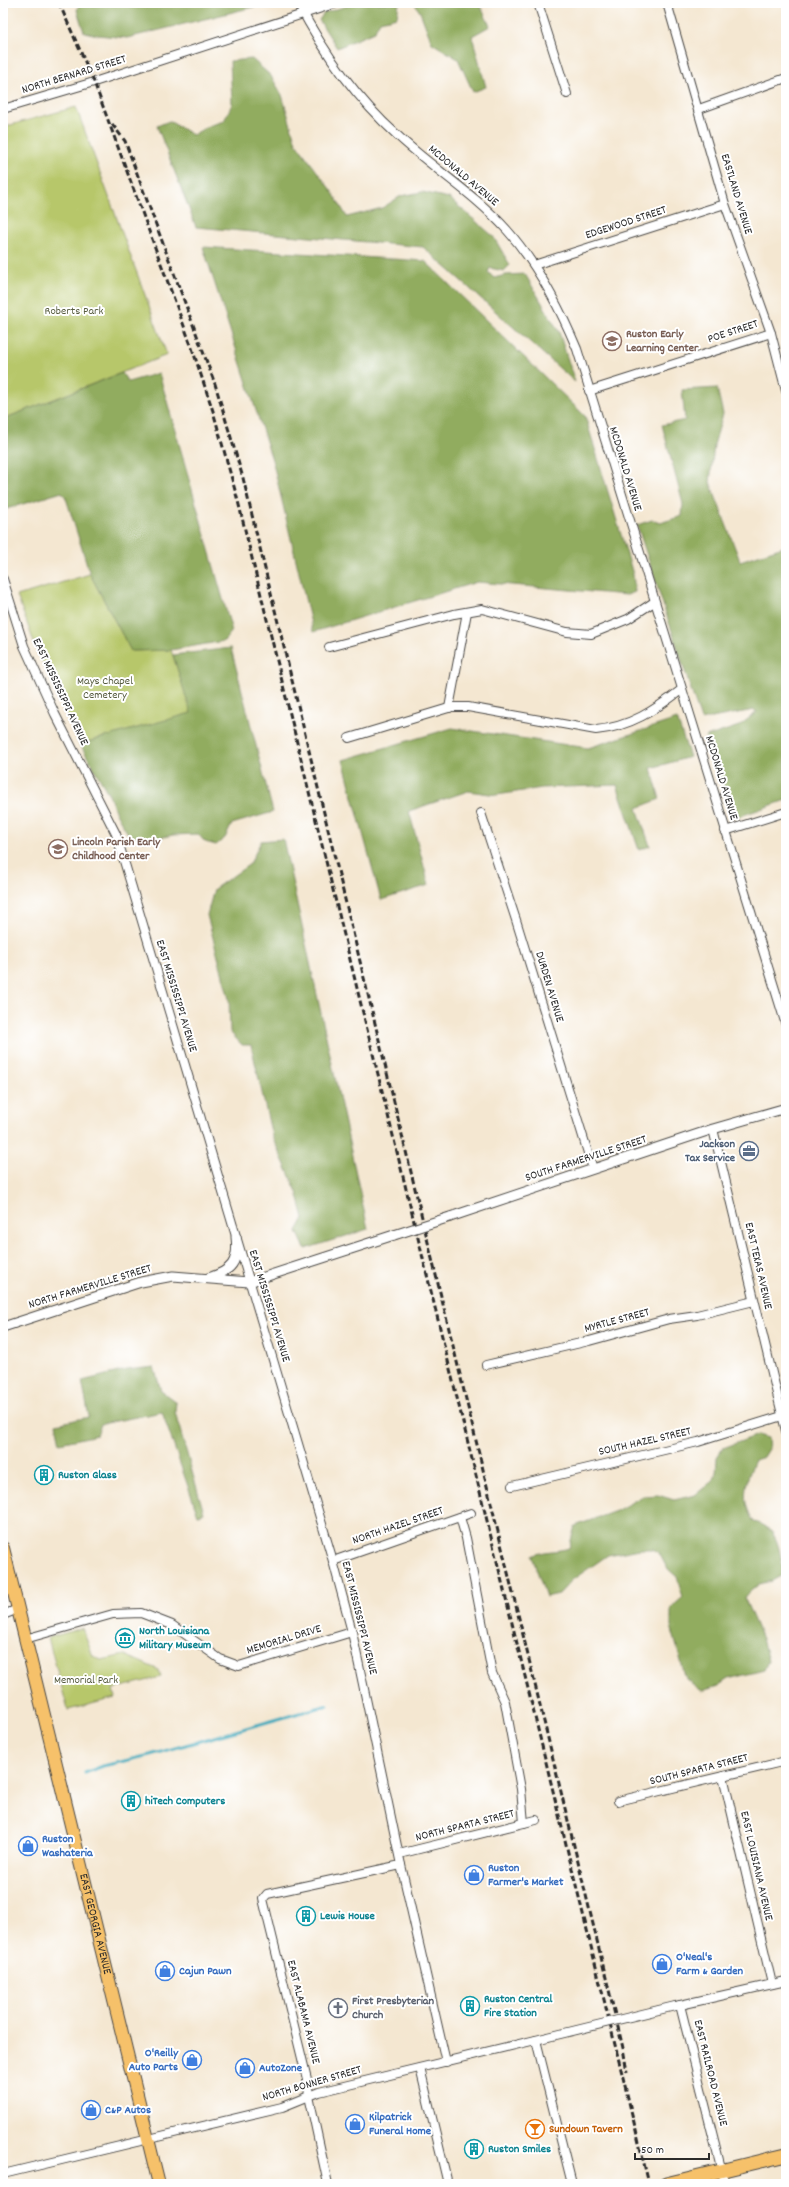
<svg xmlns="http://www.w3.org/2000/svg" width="789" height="2187" font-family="Dekko,sans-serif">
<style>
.green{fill:#b7c76a;stroke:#71794a}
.forest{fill:#91ac5e;stroke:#5e6c44}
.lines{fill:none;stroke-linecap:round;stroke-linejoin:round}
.stream{stroke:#3eaabd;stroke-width:3}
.minor-casing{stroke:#494744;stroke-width:10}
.tertiary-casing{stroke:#494744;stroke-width:11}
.primary-casing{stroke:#494744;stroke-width:14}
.trunk-casing{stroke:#494744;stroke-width:15}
.minor{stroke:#fff;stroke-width:8}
.tertiary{stroke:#fff;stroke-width:9}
.primary{stroke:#f6c16b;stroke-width:12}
.trunk{stroke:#f6c16b;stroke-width:13}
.rail{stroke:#2b2b2b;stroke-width:3;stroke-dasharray:6 3;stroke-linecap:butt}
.minor-bridge-casing{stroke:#494744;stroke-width:10;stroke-linecap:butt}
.tertiary-bridge-casing{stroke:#494744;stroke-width:11;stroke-linecap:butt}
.minor-bridge{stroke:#fff;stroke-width:8}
.tertiary-bridge{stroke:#fff;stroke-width:9}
.labels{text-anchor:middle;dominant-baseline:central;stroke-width:4;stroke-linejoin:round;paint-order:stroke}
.street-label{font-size:12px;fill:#2b2b2b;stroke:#fff}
.park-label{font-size:12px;fill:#555a3e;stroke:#fff}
.education-label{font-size:12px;font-weight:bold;fill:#785e54;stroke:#fff;text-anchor:start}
.service-label{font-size:12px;font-weight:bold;fill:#4e5e75;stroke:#fff;text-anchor:end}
.culture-label{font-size:12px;font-weight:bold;fill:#0d838f;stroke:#fff;text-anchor:start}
.shop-label{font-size:12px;font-weight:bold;fill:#366cbe;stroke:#fff;text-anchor:start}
.worship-label{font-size:12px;font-weight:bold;fill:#5b616d;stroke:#fff;text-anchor:start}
.food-label{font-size:12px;font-weight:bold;fill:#c56008;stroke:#fff;text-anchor:start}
</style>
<rect width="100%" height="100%" fill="#fff"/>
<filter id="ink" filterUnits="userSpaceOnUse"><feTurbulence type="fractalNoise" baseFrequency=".025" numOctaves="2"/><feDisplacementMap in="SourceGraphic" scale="8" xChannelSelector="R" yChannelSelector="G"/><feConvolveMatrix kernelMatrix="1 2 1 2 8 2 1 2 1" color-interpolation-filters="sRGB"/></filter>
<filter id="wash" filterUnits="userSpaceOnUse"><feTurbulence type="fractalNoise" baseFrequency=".012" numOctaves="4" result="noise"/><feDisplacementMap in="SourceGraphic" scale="16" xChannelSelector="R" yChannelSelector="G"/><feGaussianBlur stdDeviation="0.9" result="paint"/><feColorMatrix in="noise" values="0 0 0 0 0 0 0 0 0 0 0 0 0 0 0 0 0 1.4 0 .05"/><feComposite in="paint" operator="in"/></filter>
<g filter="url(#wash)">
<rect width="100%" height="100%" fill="#f4e7d1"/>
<!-- green -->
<g class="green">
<polygon points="76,107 167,355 3,419 3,127"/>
<polygon points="90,574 131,651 171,650 192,713 80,744 35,645 17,596"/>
<polygon points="82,1628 93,1656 101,1660 125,1655 159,1670 161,1677 113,1689 115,1698 68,1710 48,1638"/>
</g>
<!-- forest -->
<g class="forest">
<polygon points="80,3 270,3 127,38 98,35 84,32 77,10"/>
<polygon points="356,3 399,3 397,17 380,21 374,32 337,48 319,20 324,13"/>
<polygon points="414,3 479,3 490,26 472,36 486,87 473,92 458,59 432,43 420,12"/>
<polygon points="252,59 271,76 282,95 296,143 333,193 347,217 382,208 401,196 422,192 449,198 493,236 510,265 504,271 490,268 488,272 494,278 506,275 525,274 559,332 575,382 423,247 196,227 157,126 169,121 193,135 208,126 224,121 232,104 230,61"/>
<polygon points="203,247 425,261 585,416 633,574 635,592 627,595 477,582 313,632 273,463"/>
<polygon points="122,373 128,382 159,373 232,631 224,641 171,650 131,651 90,574 66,498 62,492 3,510 3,419"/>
<polygon points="717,388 723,414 714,445 710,482 740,561 786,546 786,800 735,818 706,737 739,726 757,712 754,710 701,720 637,525 652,520 660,523 682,516 683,504 662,425 685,420 682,390"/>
<polygon points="231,648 273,812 232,824 225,838 216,845 205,842 198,834 173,835 144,841 128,834 115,811 109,795 80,744 191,713 173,655"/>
<polygon points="677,719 690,757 651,768 660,799 637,808 650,846 639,850 617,785 542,788 497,795 468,791 409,811 429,885 381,900 343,760 452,728 588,748"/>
<polygon points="283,839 368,1229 305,1249 297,1231 304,1218 297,1192 272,1136 251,1045 242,1045 230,1032 229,999 207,915 214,889 250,864 261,841"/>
<polygon points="154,1367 161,1391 176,1402 175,1412 204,1513 198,1515 162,1412 101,1424 97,1435 60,1443 56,1424 89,1417 82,1381 126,1370"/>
<path d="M758 1435 768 1438 769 1449 764 1457 755 1460C745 1483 740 1500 754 1522 780 1527 779 1552 784 1574L772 1581 759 1584 744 1597 762 1639 768 1661 764 1670 728 1679 718 1686 702 1691 686 1679 671 1626V1608L683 1597 677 1577 667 1568 659 1553 653 1549H640L608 1555 572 1580 559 1594 546 1597 532 1556C543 1550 557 1552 569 1548L575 1526 616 1511 643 1496 658 1495 674 1500 695 1495 710 1483 716 1475 717 1457 723 1448Z"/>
</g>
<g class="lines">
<!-- stream -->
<polyline class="stream" points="85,1773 103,1766 150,1755 328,1705"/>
</g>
</g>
<g filter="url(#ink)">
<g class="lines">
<!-- minor casing -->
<g class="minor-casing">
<g id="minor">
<path d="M298 3C324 53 355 97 397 135 432 168 475 194 507 230 538 265 559 306 577 349L786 1025"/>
<polyline points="538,3 567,94"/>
<polyline points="667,3 725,204 771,333 786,391"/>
<polyline points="3,109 94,82 337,3"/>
<polyline points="699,109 786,78"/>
<polyline points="534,265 725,204"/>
<polyline points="589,391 771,333"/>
<polyline points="3,579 24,646 55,714 116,834 333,1561 352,1632 401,1865 446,2062"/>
<polyline points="329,647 454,614 482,609 567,632 591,634 628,619 654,602"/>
<polyline points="449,708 467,612"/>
<path d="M349 738 452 707H468L596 730C630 727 655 710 681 690"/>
<polyline points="481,813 516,920 593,1169"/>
<polyline points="725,831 786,812"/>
<polyline points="713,1129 786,1431"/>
<polyline points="486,1365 589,1341 669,1319 697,1315 754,1301"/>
<polyline points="512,1486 698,1442 782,1416"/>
<polyline points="460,1517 466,1538 492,1673 505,1702 521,1789 524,1823"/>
<polyline points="333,1561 471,1513"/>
<polyline points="3,1615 18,1609"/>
<polyline points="25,1639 113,1614 141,1613 172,1625 220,1659 239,1666 352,1632"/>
<polyline points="723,1776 772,1984"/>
<polyline points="618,1801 786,1761"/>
<polyline points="399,1854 536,1820"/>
<polyline points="680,2005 725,2184"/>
<polyline points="676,2006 786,1981"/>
<polyline points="536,2040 572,2184"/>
<polyline points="420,2068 448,2184"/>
<polyline points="3,2174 282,2107 319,2092 548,2037"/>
<polyline points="328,2184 309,2096 307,2079 263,1899 267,1894 401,1865"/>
</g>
</g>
<!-- tertiary casing -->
<g class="tertiary-casing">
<g id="tertiary">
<polyline points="450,1217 713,1129 786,1108"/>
<path d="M208 1278C232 1271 239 1262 236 1237"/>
<polyline points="3,1327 141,1282 173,1276 249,1282 394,1235"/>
</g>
</g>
<!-- primary casing -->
<g class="primary-casing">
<g id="primary">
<path id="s1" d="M3 1548 159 2184"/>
</g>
</g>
<!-- trunk casing -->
<g class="trunk-casing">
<polyline id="trunk" points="666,2184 786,2155"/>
</g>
<!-- minor -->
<use href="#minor" class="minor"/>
<!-- tertiary -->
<use href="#tertiary" class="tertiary"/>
<!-- primary -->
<use href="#primary" class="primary"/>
<!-- trunk -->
<use href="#trunk" class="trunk"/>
<!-- rail -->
<g class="rail">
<polyline points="59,3 94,82 191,345 213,411 238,501 649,2184"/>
<polyline points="112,124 125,141 215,384 243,478 623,2048 627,2072"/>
</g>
<!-- minor-bridge casing -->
<g class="minor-bridge-casing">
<polyline id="minor-bridge" points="548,2037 675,2006"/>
</g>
<!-- tertiary-bridge casing -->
<g class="tertiary-bridge-casing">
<polyline id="tertiary-bridge" points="394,1235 450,1217"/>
</g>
<!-- minor-bridge -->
<use href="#minor-bridge" class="minor-bridge"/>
<!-- tertiary-bridge -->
<use href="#tertiary-bridge" class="tertiary-bridge"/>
</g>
</g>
<!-- icons -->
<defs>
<g id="school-ring" transform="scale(1)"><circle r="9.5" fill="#fff" stroke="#8d6e63" stroke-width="1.5"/><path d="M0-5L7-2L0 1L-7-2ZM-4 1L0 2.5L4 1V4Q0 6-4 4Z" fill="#8d6e63"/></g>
<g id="office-ring" transform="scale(1)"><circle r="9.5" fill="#fff" stroke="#5c6f8a" stroke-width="1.5"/><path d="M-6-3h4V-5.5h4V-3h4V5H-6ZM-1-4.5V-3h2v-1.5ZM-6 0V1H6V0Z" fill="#5c6f8a"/></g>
<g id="building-ring" transform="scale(1)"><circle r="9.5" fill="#fff" stroke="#0f9aa8" stroke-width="1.5"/><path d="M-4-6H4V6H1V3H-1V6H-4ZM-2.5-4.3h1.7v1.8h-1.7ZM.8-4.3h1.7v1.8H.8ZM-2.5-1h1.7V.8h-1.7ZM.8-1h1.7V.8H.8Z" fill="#0f9aa8"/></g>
<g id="museum-ring" transform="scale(1)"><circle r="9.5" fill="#fff" stroke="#0f9aa8" stroke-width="1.5"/><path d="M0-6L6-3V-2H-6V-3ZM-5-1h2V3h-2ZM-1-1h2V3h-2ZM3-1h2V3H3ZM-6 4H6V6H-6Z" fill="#0f9aa8"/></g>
<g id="shop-ring" transform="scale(1)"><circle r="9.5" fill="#fff" stroke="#3f7fe0" stroke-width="1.5"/><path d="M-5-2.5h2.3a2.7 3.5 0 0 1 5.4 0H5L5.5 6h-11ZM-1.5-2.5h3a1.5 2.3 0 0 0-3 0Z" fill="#3f7fe0"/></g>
<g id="church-ring" transform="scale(1)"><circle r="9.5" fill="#fff" stroke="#6b7280" stroke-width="1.5"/><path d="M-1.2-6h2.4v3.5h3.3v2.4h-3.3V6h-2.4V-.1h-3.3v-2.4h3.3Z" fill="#6b7280"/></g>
<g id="bar-ring" transform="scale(1)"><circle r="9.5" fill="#fff" stroke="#e8710a" stroke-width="1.5"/><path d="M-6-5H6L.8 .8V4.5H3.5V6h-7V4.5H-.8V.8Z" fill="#e8710a"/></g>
</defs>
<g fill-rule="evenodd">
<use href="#school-ring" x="612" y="341"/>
<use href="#school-ring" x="58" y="849"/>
<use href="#office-ring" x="749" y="1151"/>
<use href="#building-ring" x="44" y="1475"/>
<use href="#museum-ring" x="125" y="1638"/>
<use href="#building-ring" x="131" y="1801"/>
<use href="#shop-ring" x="28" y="1846"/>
<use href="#shop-ring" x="474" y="1875"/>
<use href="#building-ring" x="306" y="1916"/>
<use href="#shop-ring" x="662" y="1964"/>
<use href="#shop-ring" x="165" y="1971"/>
<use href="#building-ring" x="470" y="2006"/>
<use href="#church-ring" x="338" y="2008"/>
<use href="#shop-ring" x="192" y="2060"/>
<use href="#shop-ring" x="245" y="2068"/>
<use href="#shop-ring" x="91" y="2110"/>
<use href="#shop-ring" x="355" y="2124"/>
<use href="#bar-ring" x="535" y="2129"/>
<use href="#building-ring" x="474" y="2149"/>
</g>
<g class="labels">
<!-- street labels -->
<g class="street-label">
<text transform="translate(74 75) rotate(-17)">NORTH BERNARD STREET</text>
<text transform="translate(463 176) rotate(40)">MCDONALD AVENUE</text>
<text transform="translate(736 194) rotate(73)">EASTLAND AVENUE</text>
<text transform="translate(626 223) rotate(-18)">EDGEWOOD STREET</text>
<text transform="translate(733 332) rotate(-18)">POE STREET</text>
<text transform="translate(625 469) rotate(73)">MCDONALD AVENUE</text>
<text transform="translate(60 692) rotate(65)">EAST MISSISSIPPI AVENUE</text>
<text transform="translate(721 778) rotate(73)">MCDONALD AVENUE</text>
<text transform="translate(549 987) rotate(73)">DURDEN AVENUE</text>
<text transform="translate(176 996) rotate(73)">EAST MISSISSIPPI AVENUE</text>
<text transform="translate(586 1159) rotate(-18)">SOUTH FARMERVILLE STREET</text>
<text transform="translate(758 1266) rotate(77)">EAST TEXAS AVENUE</text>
<text transform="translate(90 1287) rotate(-17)">NORTH FARMERVILLE STREET</text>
<text transform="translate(269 1306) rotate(73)">EAST MISSISSIPPI AVENUE</text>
<text transform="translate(617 1321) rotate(-15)">MYRTLE STREET</text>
<text transform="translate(645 1442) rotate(-13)">SOUTH HAZEL STREET</text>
<text transform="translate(398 1526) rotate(-19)">NORTH HAZEL STREET</text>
<text transform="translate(359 1618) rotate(76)">EAST MISSISSIPPI AVENUE</text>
<text transform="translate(284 1640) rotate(-17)">MEMORIAL DRIVE</text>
<text transform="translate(699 1770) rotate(-14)">SOUTH SPARTA STREET</text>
<text transform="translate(465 1826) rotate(-14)">NORTH SPARTA STREET</text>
<text transform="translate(756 1866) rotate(77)">EAST LOUISIANA AVENUE</text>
<text stroke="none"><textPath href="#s1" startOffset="387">EAST GEORGIA AVENUE</textPath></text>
<text transform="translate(303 2012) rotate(76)">EAST ALABAMA AVENUE</text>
<text transform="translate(710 2073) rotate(76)">EAST RAILROAD AVENUE</text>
<text transform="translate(312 2084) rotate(-16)">NORTH BONNER STREET</text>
</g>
<!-- park labels -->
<g class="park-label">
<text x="74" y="311">Roberts Park</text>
<text x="105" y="681">Mays Chapel<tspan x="105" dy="14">Cemetery</tspan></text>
<text x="86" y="1680">Memorial Park</text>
</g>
<!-- education labels -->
<g class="education-label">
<text x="626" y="334">Ruston Early<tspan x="626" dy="14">Learning Center</tspan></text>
<text x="72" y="842">Lincoln Parish Early<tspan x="72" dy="14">Childhood Center</tspan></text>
</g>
<!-- service labels -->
<g class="service-label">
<text x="735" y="1144">Jackson<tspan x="735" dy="14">Tax Service</tspan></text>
</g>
<!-- culture labels -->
<g class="culture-label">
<text x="58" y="1475">Ruston Glass</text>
<text x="139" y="1631">North Louisiana<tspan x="139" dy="14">Military Museum</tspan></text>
<text x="145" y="1801">hiTech Computers</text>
<text x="320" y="1916">Lewis House</text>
<text x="484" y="1999">Ruston Central<tspan x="484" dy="14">Fire Station</tspan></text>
<text x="488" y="2149">Ruston Smiles</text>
</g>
<!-- shop labels -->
<g class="shop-label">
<text x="42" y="1839">Ruston<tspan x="42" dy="14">Washateria</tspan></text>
<text x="488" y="1868">Ruston<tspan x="488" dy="14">Farmer's Market</tspan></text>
<text x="676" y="1957">O'Neal's<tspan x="676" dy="14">Farm &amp; Garden</tspan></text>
<text x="179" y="1971">Cajun Pawn</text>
<text x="178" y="2053" text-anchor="end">O'Reilly<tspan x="178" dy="14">Auto Parts</tspan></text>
<text x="259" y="2068">AutoZone</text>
<text x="105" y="2110">C&amp;P Autos</text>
<text x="369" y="2117">Kilpatrick<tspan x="369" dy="14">Funeral Home</tspan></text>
</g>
<!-- worship labels -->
<g class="worship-label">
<text x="352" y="2001">First Presbyterian<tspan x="352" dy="14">Church</tspan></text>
</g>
<!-- food labels -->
<g class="food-label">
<text x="549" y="2129">Sundown Tavern</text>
</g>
</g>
<!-- margin -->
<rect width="789" height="2187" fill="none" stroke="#fff" stroke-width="16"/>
<!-- scale -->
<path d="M635 2153v6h74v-6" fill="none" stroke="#2b2b2b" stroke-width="2"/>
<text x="641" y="2153" font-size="12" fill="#2b2b2b" stroke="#ffffff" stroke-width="3" paint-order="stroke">50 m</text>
</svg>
